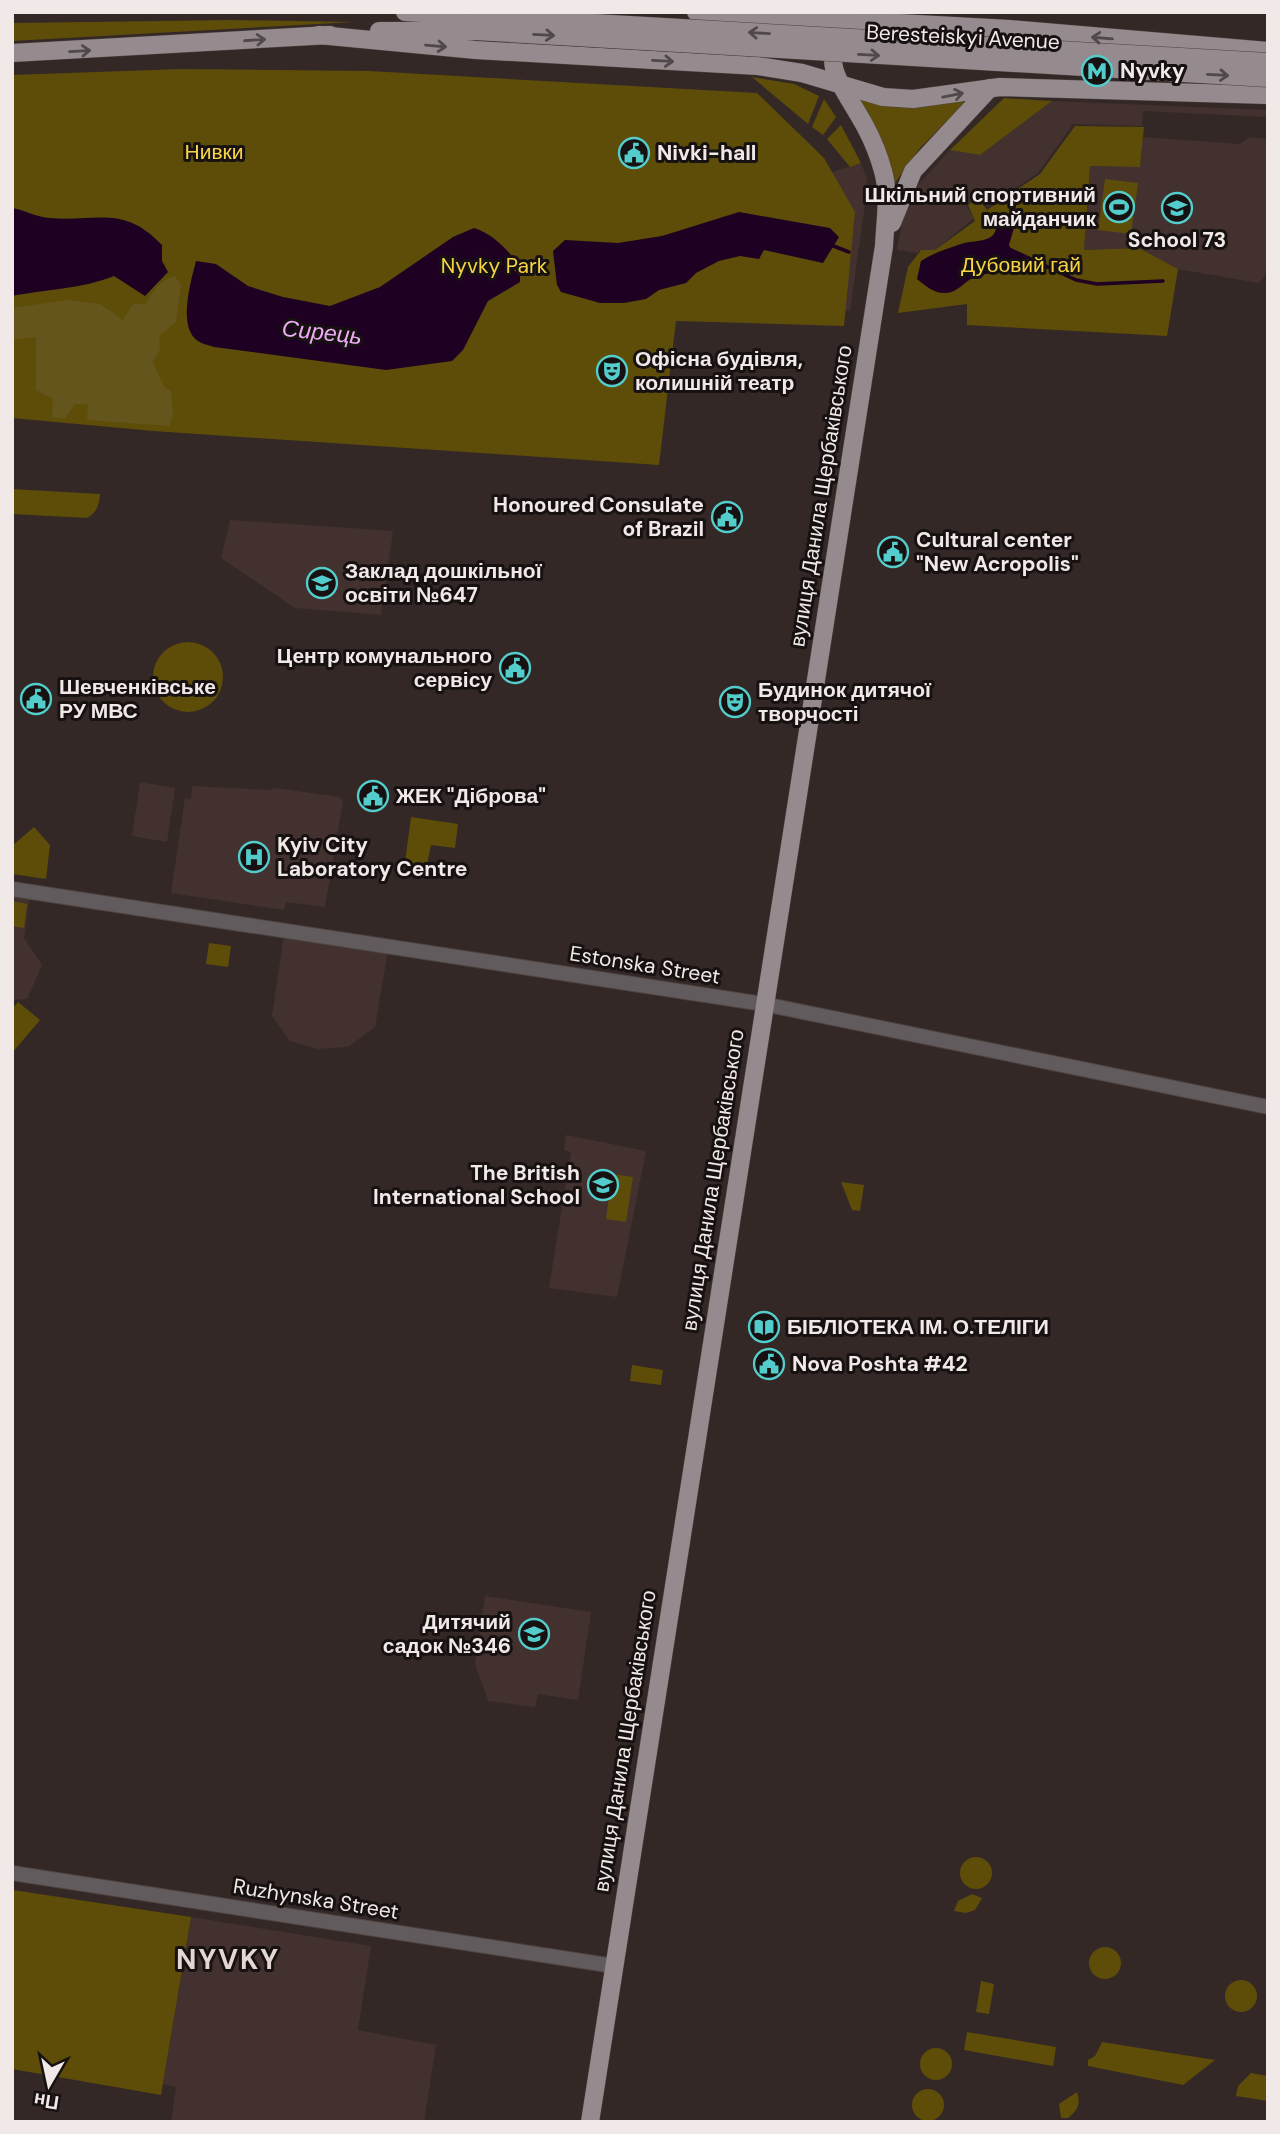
<svg xmlns="http://www.w3.org/2000/svg" width="1280" height="2134" font-family="'DM Sans',sans-serif">
<style>
.built{fill:#43312f}
.green{fill:#5d4d08}
.forest{fill:#64551d}
.water{fill:#1e0122}
.lines{fill:none;stroke-linecap:round;stroke-linejoin:round}
.stream{stroke:#1e0122;stroke-width:3.5}
.minor-casing{stroke:#4e4341;stroke-width:16}
.major-casing{stroke:#4e4341;stroke-width:19}
.minor{stroke:#615b5d;stroke-width:14}
.major{stroke:#958a8e;stroke-width:18}
.major-bridge-casing{stroke:#4e4341;stroke-width:19;stroke-linecap:butt}
.major-bridge{stroke:#958a8e;stroke-width:18}
.oneway{stroke:#504849}
.labels{text-anchor:middle;dominant-baseline:central;stroke-width:6;stroke-linejoin:round;paint-order:stroke}
.street-label{font-size:21px;fill:#f1e9e8;stroke:#171211}
.poi-label{font-size:21px;font-weight:bold;fill:#f1e9e8;stroke:#171211;text-anchor:start}
.park-label{font-size:21px;fill:#f7d446;stroke:#171211}
.water-label{font-size:23px;font-style:italic;fill:#eeabf6;stroke:#171211}
.district-label{font-size:28px;font-weight:bold;letter-spacing:2px;fill:#e4d6d3;stroke:#171211}
</style>
<rect width="100%" height="100%" fill="#332826"/>
<!-- built -->
<g class="built">
<polygon points="1052,101 1268,110 1268,117 1143,111 1142,126 1073,124 1038,173 987,207 977,195 966,205 974,218 935,250 921,250 917,253 897,250 904,213 916,187 950,150 980,155"/>
<polygon points="1143,137 1240,144 1250,137 1268,139 1268,260 1264,278 1258,283 1178,269 1139,248 1084,250 1090,166 1140,167"/>
<polygon points="861,163 867,179 866,197 850,311 832,308 829,173"/>
<polygon points="230,520 393,531 381,615 295,608 221,558"/>
<polygon points="140,782 175,788 167,842 132,836"/>
<polygon points="192,786 271,790 275,788 339,797 343,801 325,907 286,902 284,910 171,893 185,798 191,799"/>
<polygon points="12,892 30,894 24,938 42,965 27,999 12,1000"/>
<polygon points="284,935 388,951 375,1027 348,1047 317,1049 290,1041 272,1016"/>
<polygon points="566,1135 646,1151 617,1297 549,1288 571,1152 564,1150"/>
<polygon points="485,1596 591,1612 578,1700 538,1694 535,1707 488,1701 475,1664"/>
<polygon points="191,1917 371,1946 358,2030 436,2045 424,2122 171,2122 176,2087 163,2084"/>
</g>
<!-- green -->
<g class="green">
<polygon points="231,20 354,22 12,41 12,23"/>
<polygon points="181,69 369,71 757,93 824,158 855,212 844,326 676,321 659,465 153,431 12,418 12,75"/>
<polygon points="752,77 794,84 819,96 808,124"/>
<polygon points="1004,98 1052,101 980,155 950,150"/>
<polygon points="824,99 836,117 823,135 812,127"/>
<polygon points="859,99 915,108 962,101 964,104 920,148 894,184"/>
<polygon points="841,125 861,163 850,167 827,139"/>
<polygon points="1075,126 1144,127 1140,167 1090,166 1084,250 1139,248 1178,269 1167,336 967,325 967,304 898,313 908,267 921,250 935,250 975,221 968,205 977,197 987,210 1040,174"/>
<polygon points="1105,179 1138,183 1131,234 1098,230"/>
<path d="M12 489 100 494C99 506 97 512 87 518L12 514Z"/>
<circle cx="188" cy="677" r="35"/>
<polygon points="411,817 458,824 455,848 431,845 427,865 405,862"/>
<polygon points="34,827 50,845 46,879 12,874 12,846"/>
<polygon points="12,901 27,904 24,928 12,926"/>
<polygon points="209,943 231,946 228,967 206,964"/>
<polygon points="18,1002 40,1020 12,1053 12,1009"/>
<polygon points="612,1174 633,1177 626,1222 606,1219"/>
<polygon points="841,1182 864,1185 860,1211 852,1210"/>
<polygon points="632,1365 663,1370 661,1385 630,1381"/>
<circle cx="976" cy="1873" r="16"/>
<polygon points="13,1890 191,1917 161,2095 12,2069"/>
<polygon points="972,1894 982,1898 975,1910 966,1913 954,1911 958,1901"/>
<circle cx="1105" cy="1963" r="16"/>
<circle cx="1241" cy="1996" r="16"/>
<polygon points="981,1981 994,1984 989,2014 976,2012"/>
<polygon points="967,2032 1056,2047 1053,2066 964,2050"/>
<polygon points="1102,2042 1215,2060 1183,2085 1088,2066 1088,2060 1095,2056"/>
<circle cx="936" cy="2064" r="16"/>
<polygon points="1251,2073 1268,2076 1268,2101 1236,2096 1238,2086"/>
<circle cx="928" cy="2105" r="16"/>
<path d="M1077 2092C1081 2104 1078 2110 1068 2118H1061L1059 2104Z"/>
</g>
<!-- forest -->
<path class="forest" d="M175 276 181 286 176 322 159 336 160 350 153 362 164 387 171 391 173 412 170 426 87 420 88 404H75L64 419 52 417 53 399 36 390V337L12 340V308L68 300 100 304 123 320 134 303 145 305C153 292 159 280 175 276Z"/>
<!-- water -->
<g class="water">
<path d="M12 208C25 210 36 217 49 218 98 222 123 204 162 245V261L168 272 145 296 114 276C82 289 47 289 12 296Z"/>
<polygon points="739,212 830,228 839,237 823,263 764,250 759,259 740,256 719,261 696,273 686,283 659,290 646,299 624,303 600,303 561,292 557,285 553,251 565,240 618,243 662,236"/>
<path d="M1004 214 1010 215 1016 221 1009 245 1012 252 1051 269C1025 268 1000 269 975 277 964 281 959 292 946 293 934 294 926 286 917 279L921 261C933 253 947 249 961 244 970 241 981 242 989 238 997 234 997 225 998 218Z"/>
<path d="M474 228C492 234 503 245 516 261L514 270 520 276V282L488 301 463 350 452 361 386 370 214 347C209 345 202 344 198 341 177 327 191 281 196 261L216 264 248 286 283 297 330 306 380 287 453 237Z"/>
</g>
<g class="lines">
<!-- stream -->
<g class="stream">
<polyline points="831,245 849,252"/>
<polyline points="1007,248 1076,280 1097,284 1163,281"/>
</g>
<!-- minor casing -->
<g class="minor-casing">
<g id="minor">
<polyline points="12,889 764,1004 1268,1107"/>
<polyline points="12,1873 614,1966"/>
</g>
</g>
<!-- major casing -->
<g class="major-casing">
<g id="major">
<polyline points="405,12 473,16"/>
<polyline points="696,12 1009,29 1268,51"/>
<polyline points="379,31 476,31"/>
<polyline points="319,35 476,50 758,66 802,73 883,97 913,99 1000,87 1268,95"/>
<polyline points="12,53 330,35"/>
<polyline points="892,223 913,171 990,88"/>
<path d="M590 2122 884 246C885 222 890 195 883 171 879 156 872 139 865 126 840 79 804 50 873 20"/>
</g>
</g>
<!-- minor -->
<use href="#minor" class="minor"/>
<!-- major -->
<use href="#major" class="major"/>
<!-- major-bridge casing -->
<g class="major-bridge-casing">
<g id="major-bridge">
<polyline points="473,16 1268,62"/>
<polyline points="476,31 1268,78"/>
</g>
</g>
<!-- major-bridge -->
<use href="#major-bridge" class="major-bridge"/>
</g>
<!-- one-way arrows -->
<defs><path id="oneway-shaft" d="M-6 0H5M1.5-3L5.5 0L1.5 3" fill="none" stroke-width="1.6" stroke-linecap="round" stroke-linejoin="round" transform="scale(1.75)"/></defs>
<g class="oneway">
<use href="#oneway-shaft" transform="translate(759 33) rotate(-177)"/>
<use href="#oneway-shaft" transform="translate(544 35) rotate(3)"/>
<use href="#oneway-shaft" transform="translate(1102 38) rotate(-175)"/>
<use href="#oneway-shaft" transform="translate(255 40) rotate(-4)"/>
<use href="#oneway-shaft" transform="translate(436 46) rotate(5)"/>
<use href="#oneway-shaft" transform="translate(80 51) rotate(-3)"/>
<use href="#oneway-shaft" transform="translate(869 55) rotate(3)"/>
<use href="#oneway-shaft" transform="translate(663 61) rotate(3)"/>
<use href="#oneway-shaft" transform="translate(1218 75) rotate(3)"/>
<use href="#oneway-shaft" transform="translate(953 95) rotate(-11)"/>
</g>
<!-- icons -->
<defs>
<g id="metro-ring" transform="scale(1.575)"><circle r="9.5" fill="#171211" stroke="#53cdcb" stroke-width="1.5"/><path d="M-5.5 5V-5H-3L0 0L3-5H5.5V5H3V-.5L0 4L-3-.5V5Z" fill="#53cdcb"/></g>
<g id="civic-ring" transform="scale(1.575)"><circle r="9.5" fill="#171211" stroke="#53cdcb" stroke-width="1.5"/><path d="M-.6-6.5H3V-4.5H.6V-3L4-1V1h2V6H-6V1h2V-1L-.6-3ZM-1.2 2.5V6h2.4V2.5Z" fill="#53cdcb"/></g>
<g id="stadium-ring" transform="scale(1.575)"><circle r="9.5" fill="#171211" stroke="#53cdcb" stroke-width="1.5"/><path d="M0-5a6.5 5 0 1 0 0 10a6.5 5 0 1 0 0-10ZM-3.5-1.8h7v3.6h-7Z" fill="#53cdcb"/></g>
<g id="school-ring" transform="scale(1.575)"><circle r="9.5" fill="#171211" stroke="#53cdcb" stroke-width="1.5"/><path d="M0-5L7-2L0 1L-7-2ZM-4 1L0 2.5L4 1V4Q0 6-4 4Z" fill="#53cdcb"/></g>
<g id="theatre-ring" transform="scale(1.575)"><circle r="9.5" fill="#171211" stroke="#53cdcb" stroke-width="1.5"/><path d="M-5-5.5Q0-4 5-5.5V0Q5 5 0 6Q-5 5-5 0ZM-3.3-2.5H-1v1.5H-3.3ZM1-2.5H3.3v1.5H1ZM-2.8 1Q0 5.5 2.8 1Z" fill="#53cdcb"/></g>
<g id="hospital-ring" transform="scale(1.575)"><circle r="9.5" fill="#171211" stroke="#53cdcb" stroke-width="1.5"/><path d="M-5-5h3v3.5h4V-5h3V5h-3V1.5h-4V5h-3Z" fill="#53cdcb"/></g>
<g id="library-ring" transform="scale(1.575)"><circle r="9.5" fill="#171211" stroke="#53cdcb" stroke-width="1.5"/><path d="M-6-4Q-3-5.5-.7-3.5V5Q-3 3-6 4ZM6-4Q3-5.5 .7-3.5V5Q3 3 6 4Z" fill="#53cdcb"/></g>
</defs>
<g fill-rule="evenodd">
<use href="#metro-ring" x="1097" y="71"/>
<use href="#civic-ring" x="634" y="153"/>
<use href="#stadium-ring" x="1119" y="207"/>
<use href="#school-ring" x="1177" y="208"/>
<use href="#theatre-ring" x="612" y="371"/>
<use href="#civic-ring" x="727" y="517"/>
<use href="#civic-ring" x="893" y="552"/>
<use href="#school-ring" x="322" y="583"/>
<use href="#civic-ring" x="515" y="668"/>
<use href="#civic-ring" x="36" y="699"/>
<use href="#theatre-ring" x="735" y="702"/>
<use href="#civic-ring" x="373" y="796"/>
<use href="#hospital-ring" x="254" y="857"/>
<use href="#school-ring" x="603" y="1185"/>
<use href="#library-ring" x="764" y="1327"/>
<use href="#civic-ring" x="769" y="1364"/>
<use href="#school-ring" x="534" y="1634"/>
</g>
<g class="labels">
<!-- street labels -->
<g class="street-label">
<text transform="translate(963 37) rotate(3)">Beresteiskyi Avenue</text>
<text transform="translate(821 496) rotate(-81)">вулиця Данила Щербаківського</text>
<text transform="translate(645 965) rotate(9)">Estonska Street</text>
<text transform="translate(713 1180) rotate(-81)">вулиця Данила Щербаківського</text>
<text transform="translate(625 1741) rotate(-81)">вулиця Данила Щербаківського</text>
<text transform="translate(316 1899) rotate(9)">Ruzhynska Street</text>
</g>
<!-- poi labels -->
<g class="poi-label">
<text x="1120" y="71">Nyvky</text>
<text x="657" y="153">Nivki-hall</text>
<text x="1096" y="195" text-anchor="end">Шкільний спортивний<tspan x="1096" dy="24">майданчик</tspan></text>
<text x="1177" y="240" text-anchor="middle">School 73</text>
<text x="635" y="359">Офісна будівля,<tspan x="635" dy="24">колишній театр</tspan></text>
<text x="704" y="505" text-anchor="end">Honoured Consulate<tspan x="704" dy="24">of Brazil</tspan></text>
<text x="916" y="540">Cultural center<tspan x="916" dy="24">"New Acropolis"</tspan></text>
<text x="345" y="571">Заклад дошкільної<tspan x="345" dy="24">освіти №647</tspan></text>
<text x="492" y="656" text-anchor="end">Центр комунального<tspan x="492" dy="24">сервісу</tspan></text>
<text x="59" y="687">Шевченківське<tspan x="59" dy="24">РУ МВС</tspan></text>
<text x="758" y="690">Будинок дитячої<tspan x="758" dy="24">творчості</tspan></text>
<text x="396" y="796">ЖЕК "Діброва"</text>
<text x="277" y="845">Kyiv City<tspan x="277" dy="24">Laboratory Centre</tspan></text>
<text x="580" y="1173" text-anchor="end">The British<tspan x="580" dy="24">International School</tspan></text>
<text x="787" y="1327">БІБЛІОТЕКА ІМ. О.ТЕЛІГИ</text>
<text x="792" y="1364">Nova Poshta #42</text>
<text x="511" y="1622" text-anchor="end">Дитячий<tspan x="511" dy="24">садок №346</tspan></text>
</g>
<!-- park labels -->
<g class="park-label">
<text x="214" y="152">Нивки</text>
<text x="1021" y="265">Дубовий гай</text>
<text x="494" y="266">Nyvky Park</text>
</g>
<!-- water labels -->
<g class="water-label">
<text transform="translate(322 332) rotate(6)">Сирець</text>
</g>
<!-- district labels -->
<g class="district-label">
<text x="228" y="1959">NYVKY</text>
</g>
</g>
<!-- border -->
<rect width="1280" height="2134" fill="none" stroke="#f1e9e8" stroke-width="28"/>
<!-- north arrow -->
<g transform="translate(49 2085) rotate(189)" stroke="#171211" stroke-width="5" paint-order="stroke">
<path d="M0-5L12 26L0 18L-12 26Z" fill="#f1e9e8"/>
<text y="-10" font-size="19" font-weight="bold" text-anchor="middle" fill="#f1e9e8">Пн</text>
</g>
</svg>
